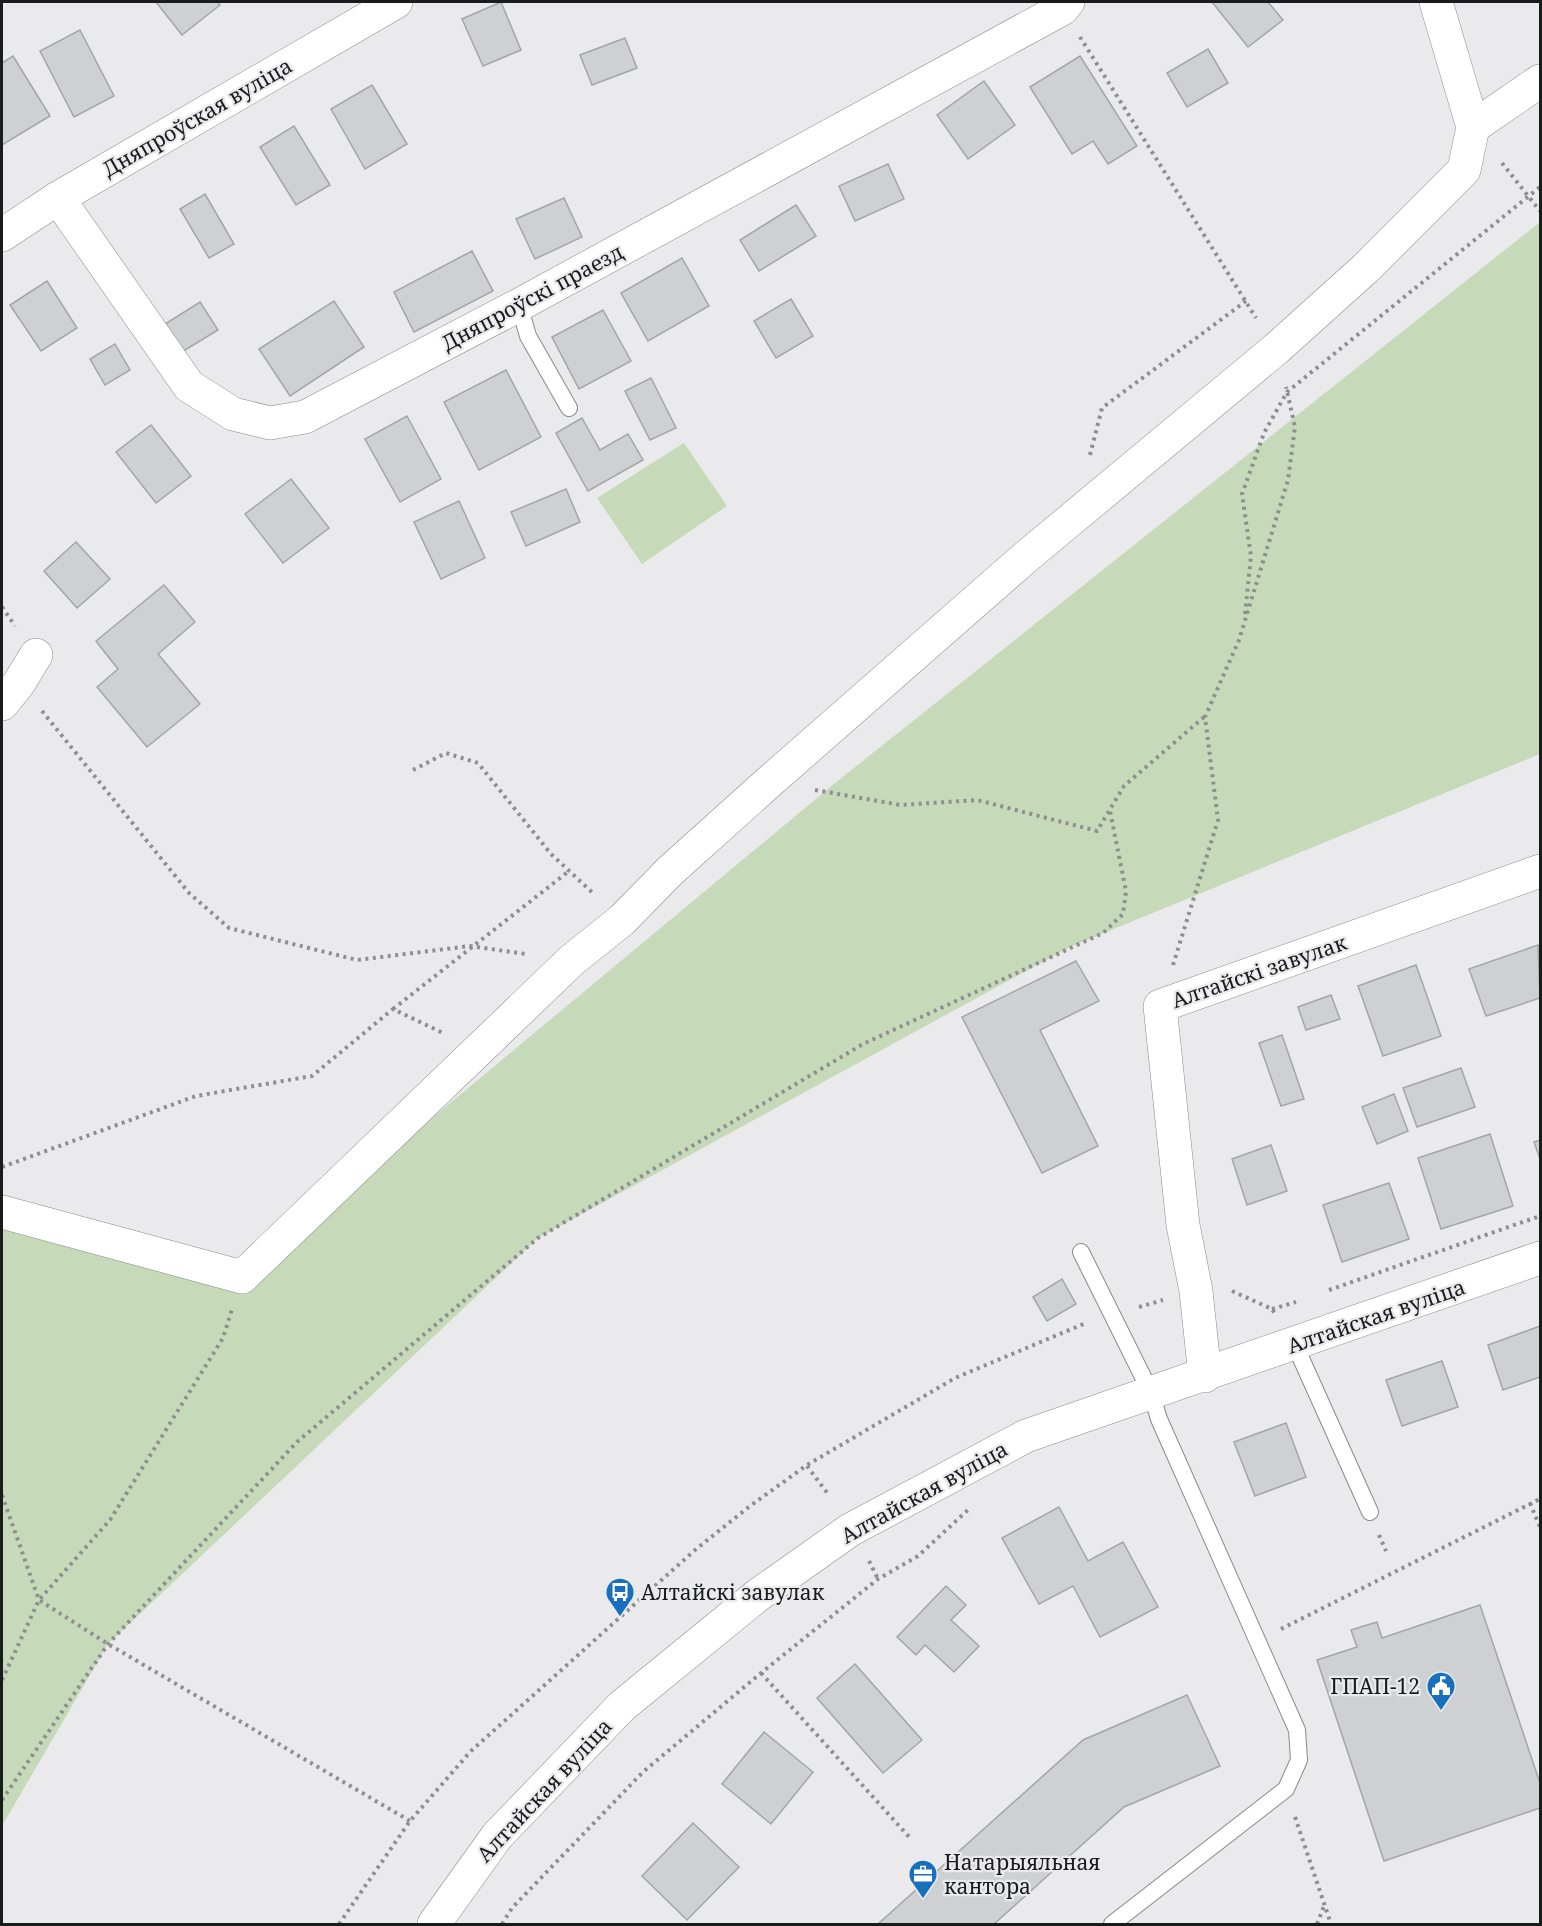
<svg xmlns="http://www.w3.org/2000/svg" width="1542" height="1926" font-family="'Noto Serif',serif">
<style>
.green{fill:#c6daba}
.building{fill:#cfd0d2;stroke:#a4a5a7;stroke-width:1.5}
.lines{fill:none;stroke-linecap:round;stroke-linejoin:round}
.service-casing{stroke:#898a8b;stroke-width:18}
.minor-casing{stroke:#898a8b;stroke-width:34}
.secondary-casing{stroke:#898a8b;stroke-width:34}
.path{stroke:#8e8e8f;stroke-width:4;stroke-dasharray:3 4.5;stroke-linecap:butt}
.service{stroke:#fff;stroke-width:16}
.minor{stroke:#fff;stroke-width:33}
.secondary{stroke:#fff;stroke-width:33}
.labels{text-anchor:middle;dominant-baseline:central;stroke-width:4.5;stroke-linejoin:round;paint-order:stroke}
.street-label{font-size:21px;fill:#1a1b1b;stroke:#eaeaec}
.poi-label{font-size:21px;fill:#1a1b1b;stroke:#eaeaec;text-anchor:start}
</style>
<rect width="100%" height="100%" fill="#eaeaec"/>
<!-- green -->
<g class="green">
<polygon points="1540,222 1540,754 1070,947 538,1238 108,1644 2,1826 2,1221 242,1276 835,783"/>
<polygon points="684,443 727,506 642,564 597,498"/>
</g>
<!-- building -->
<g class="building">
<polygon points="156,2 217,2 220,5 182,35"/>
<polygon points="501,2 521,50 483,66 462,19"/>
<polygon points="1212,2 1268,2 1283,20 1248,47"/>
<polygon points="80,30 114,96 74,117 40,51"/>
<polygon points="625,38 637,68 592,85 580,55"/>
<polygon points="1208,49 1228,83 1187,107 1167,73"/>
<polygon points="13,56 50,116 2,145 2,63"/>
<polygon points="1080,56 1137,146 1108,164 1093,141 1072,154 1030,87"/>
<polygon points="984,81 1015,125 968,159 937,115"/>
<polygon points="372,85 407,144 365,169 331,109"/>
<polygon points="294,126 330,185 296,205 260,147"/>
<polygon points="888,164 904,199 855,221 839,186"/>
<polygon points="205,194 234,244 209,258 180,209"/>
<polygon points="564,198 582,237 535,259 516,219"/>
<polygon points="796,205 816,236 759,271 740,240"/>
<polygon points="472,251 493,291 414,332 394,292"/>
<polygon points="682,258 709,306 648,341 621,293"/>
<polygon points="47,281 77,328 41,351 10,305"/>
<polygon points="791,299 813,336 776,358 754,321"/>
<polygon points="334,301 364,347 290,396 259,349"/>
<polygon points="200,302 218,330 182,352 165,324"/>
<polygon points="603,310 631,361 579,389 552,337"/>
<polygon points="115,344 130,370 105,385 90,359"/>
<polygon points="506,370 541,437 479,470 444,402"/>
<polygon points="651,378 676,428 650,440 625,391"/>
<polygon points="407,416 441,479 400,502 365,439"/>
<polygon points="582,418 600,450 628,434 643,460 588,491 556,433"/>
<polygon points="151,425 191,476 156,503 116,452"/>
<polygon points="291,479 329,528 283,563 245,514"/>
<polygon points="566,489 580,522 526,546 511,512"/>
<polygon points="459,501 485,558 441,579 414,522"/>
<polygon points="76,542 110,579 77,608 44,571"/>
<polygon points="164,585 195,622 158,654 200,704 147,747 97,687 118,669 96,641"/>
<polygon points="1538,945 1540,998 1486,1016 1469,969"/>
<polygon points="1076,961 1099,1001 1040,1030 1098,1146 1042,1173 962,1017"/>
<polygon points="1416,965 1441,1036 1383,1056 1358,986"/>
<polygon points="1331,995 1340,1019 1306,1030 1298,1007"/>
<polygon points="1282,1035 1304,1099 1281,1106 1259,1043"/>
<polygon points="1461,1068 1475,1107 1417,1127 1403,1088"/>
<polygon points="1394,1094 1408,1131 1377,1144 1362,1107"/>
<polygon points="1490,1134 1513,1206 1441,1229 1418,1158"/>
<polygon points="1540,1140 1540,1159 1534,1142"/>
<polygon points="1271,1145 1287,1191 1247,1205 1232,1159"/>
<polygon points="1389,1183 1409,1239 1342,1262 1323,1205"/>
<polygon points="1062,1279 1076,1304 1047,1321 1033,1297"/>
<polygon points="1540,1326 1540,1377 1503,1390 1488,1345"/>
<polygon points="1442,1361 1458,1407 1402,1426 1386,1380"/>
<polygon points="1286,1423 1306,1477 1255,1496 1234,1442"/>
<polygon points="1059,1507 1088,1561 1123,1542 1158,1607 1100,1637 1073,1586 1039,1604 1002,1538"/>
<polygon points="946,1586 966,1605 951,1620 979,1646 954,1672 925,1645 916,1655 897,1637"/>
<polygon points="1480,1605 1540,1783 1540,1808 1384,1861 1317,1660 1357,1647 1351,1630 1377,1622 1382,1638"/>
<polygon points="855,1664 922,1740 883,1773 817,1698"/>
<polygon points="1187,1695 1220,1766 1124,1807 994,1924 878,1924 1083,1740"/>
<polygon points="764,1732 813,1772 771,1824 722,1784"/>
<polygon points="693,1823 739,1867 687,1920 642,1876"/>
</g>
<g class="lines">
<!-- service casing -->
<g class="service-casing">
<g id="service">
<polyline points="519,305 528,336 569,408"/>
<polyline points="1081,1252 1151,1393 1159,1419 1297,1730 1299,1760 1286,1789 1112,1924"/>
<polyline points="1295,1345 1370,1512"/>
</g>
</g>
<!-- minor casing -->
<g class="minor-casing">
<g id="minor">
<polyline points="1473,127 1540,81"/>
<polyline points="58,198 189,386 233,414 270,423 305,417 519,305 1062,9 1068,2"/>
<polyline points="2,235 58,198 396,2"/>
<polyline points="2,704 19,683 36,655"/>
<polyline points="2,1212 242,1277 572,960 622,920 670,871 769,782 1027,556 1276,349 1366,268 1464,170 1473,127 1436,2"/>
<polyline points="1205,1376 1196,1291 1183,1225 1160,1006 1540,871"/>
</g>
</g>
<!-- secondary casing -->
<g class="secondary-casing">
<polyline id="secondary" points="434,1924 497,1836 622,1706 758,1595 850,1530 1026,1436 1540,1258"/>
</g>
<!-- path -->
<g class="path">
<polyline points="1080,37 1256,318"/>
<polyline points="1502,163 1540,211"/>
<polyline points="1090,455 1102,408 1246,301"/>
<polyline points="2,607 15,626"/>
<polyline points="1245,614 1251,556 1242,494 1264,433 1287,392 1540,187"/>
<polyline points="42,711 189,893 229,928 357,960 470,946 526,954"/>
<polyline points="413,770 446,753 478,763 551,854 595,895"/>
<polyline points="815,790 901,805 977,800 1097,831 1124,786 1204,717"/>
<polyline points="1173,965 1218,820 1205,717 1239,640 1288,480 1295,427 1286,387"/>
<polyline points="393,1009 569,871"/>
<polyline points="2,1167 196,1096 312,1076 393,1009 445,1034"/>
<polyline points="1329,1290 1540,1216"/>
<polyline points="1232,1291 1272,1309 1275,1314"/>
<polyline points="1139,1307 1163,1300"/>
<polyline points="1272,1309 1296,1302"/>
<polyline points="807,1466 828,1494"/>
<polyline points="2,1495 39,1600 108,1644 410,1821"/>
<polyline points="1530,1503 1540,1527"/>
<polyline points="1379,1535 1386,1551"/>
<polyline points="869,1561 878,1579"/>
<polyline points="1281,1629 1540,1499"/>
<polyline points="761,1673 911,1839"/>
<polyline points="2,1680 39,1600 110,1520 223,1338 232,1309"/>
<polyline points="2,1800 108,1644 297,1442 538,1238 863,1044 1103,933 1123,914 1126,891 1110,811"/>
<polyline points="1295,1817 1331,1924"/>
<polyline points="339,1924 410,1821 470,1752 695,1550 750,1506 807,1465 955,1378 1086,1323"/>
<polyline points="502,1924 512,1908 643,1772 761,1673 878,1579 918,1556 969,1509"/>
<polyline points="1317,1924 1324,1906"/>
</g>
<!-- service -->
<use href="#service" class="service"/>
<!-- minor -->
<use href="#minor" class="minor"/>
<!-- secondary -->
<use href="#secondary" class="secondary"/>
</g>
<!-- icons -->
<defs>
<g id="bus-pin" transform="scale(1.5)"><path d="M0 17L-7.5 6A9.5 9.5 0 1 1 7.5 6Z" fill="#186fbc" stroke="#eaeaec"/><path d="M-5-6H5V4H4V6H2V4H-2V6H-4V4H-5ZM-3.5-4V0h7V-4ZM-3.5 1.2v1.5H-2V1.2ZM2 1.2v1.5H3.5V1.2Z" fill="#fff"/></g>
<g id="civic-pin" transform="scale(1.5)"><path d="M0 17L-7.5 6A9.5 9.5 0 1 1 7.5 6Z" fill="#186fbc" stroke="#eaeaec"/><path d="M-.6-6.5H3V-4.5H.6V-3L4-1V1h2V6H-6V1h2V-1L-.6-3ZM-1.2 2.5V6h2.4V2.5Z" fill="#fff"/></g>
<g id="office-pin" transform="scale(1.5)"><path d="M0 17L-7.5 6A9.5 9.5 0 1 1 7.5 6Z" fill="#186fbc" stroke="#eaeaec"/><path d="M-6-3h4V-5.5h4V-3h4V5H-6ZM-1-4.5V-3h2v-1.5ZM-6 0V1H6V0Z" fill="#fff"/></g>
</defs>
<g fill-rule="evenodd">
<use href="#bus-pin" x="620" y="1592"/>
<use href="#civic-pin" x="1441" y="1686"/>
<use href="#office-pin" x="923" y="1874"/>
</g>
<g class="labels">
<!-- street labels -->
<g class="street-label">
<text transform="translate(197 117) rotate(-30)">Дняпроўская вуліца</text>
<text transform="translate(532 297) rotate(-28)">Дняпроўскі праезд</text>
<text transform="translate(1259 971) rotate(-19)">Алтайскі завулак</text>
<text transform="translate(1376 1316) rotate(-19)">Алтайская вуліца</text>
<text transform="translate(924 1492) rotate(-29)">Алтайская вуліца</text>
<text transform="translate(544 1790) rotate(-47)">Алтайская вуліца</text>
</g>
<!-- poi labels -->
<g class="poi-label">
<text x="641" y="1592">Алтайскі завулак</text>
<text x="1420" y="1686" text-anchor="end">ГПАП-12</text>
<text x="944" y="1862">Натарыяльная<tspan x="944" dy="24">кантора</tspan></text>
</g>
</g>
<!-- border -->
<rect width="1542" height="1926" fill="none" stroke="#1a1b1b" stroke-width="6"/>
</svg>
